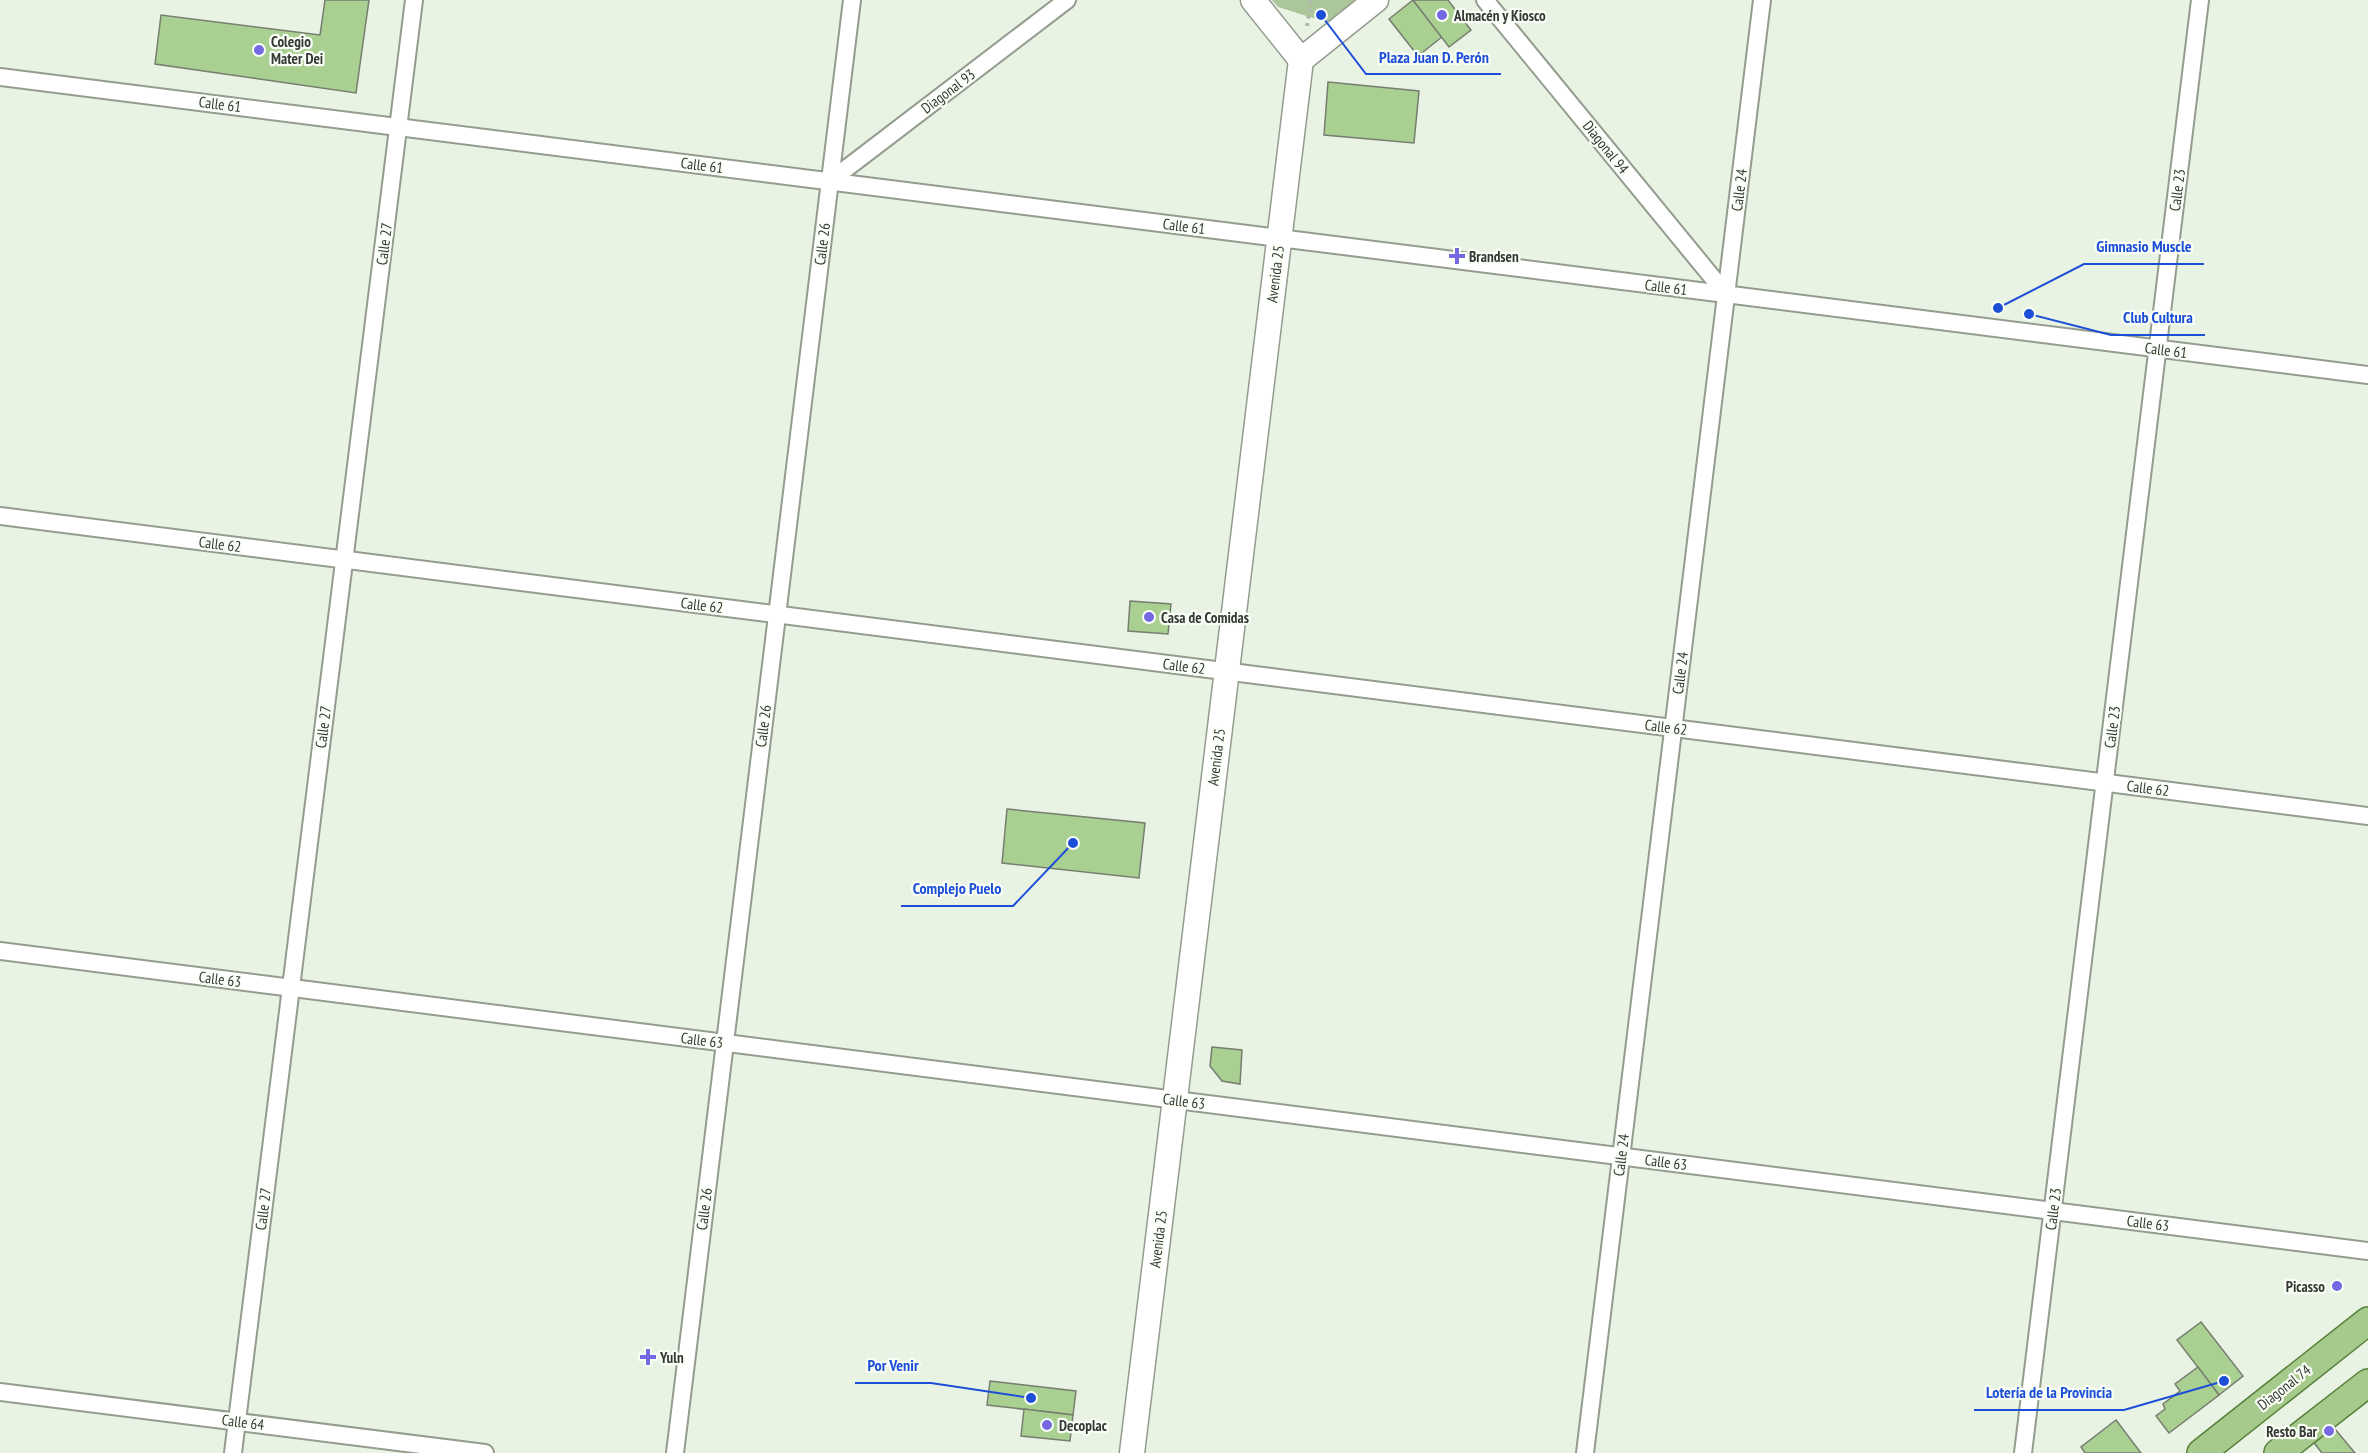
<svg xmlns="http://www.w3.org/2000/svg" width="2368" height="1453" font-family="'PT Sans Narrow',sans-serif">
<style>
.green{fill:#abc69a}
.building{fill:#a9cf91;stroke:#767e71;stroke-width:1.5}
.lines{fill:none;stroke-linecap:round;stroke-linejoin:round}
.street-casing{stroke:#939c8e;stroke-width:20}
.secondary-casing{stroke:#939c8e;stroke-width:27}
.primary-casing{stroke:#58803a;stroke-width:30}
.path{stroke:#b1b9ad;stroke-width:4;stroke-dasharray:3 4.5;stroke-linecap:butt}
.street{stroke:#fff;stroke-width:16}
.secondary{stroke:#fff;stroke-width:24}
.primary{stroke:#a6ca8b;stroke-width:27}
.poi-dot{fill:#7468e3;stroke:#f9fff6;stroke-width:2}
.labels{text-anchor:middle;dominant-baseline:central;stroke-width:4.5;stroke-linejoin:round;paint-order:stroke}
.poi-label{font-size:15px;font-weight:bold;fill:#363933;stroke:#f9fff6;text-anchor:start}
.street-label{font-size:15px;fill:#363933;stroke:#f9fff6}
.leader{fill:none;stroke:#1d4ed8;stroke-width:2}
.callout-dot{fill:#1d4ed8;stroke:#f9fff6;stroke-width:2}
.callout-label{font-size:16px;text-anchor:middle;font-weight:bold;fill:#1d4ed8;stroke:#f9fff6;stroke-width:4.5;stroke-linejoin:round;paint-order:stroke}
</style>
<rect width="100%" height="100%" fill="#e9f3e4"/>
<!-- green -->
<polygon class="green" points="1272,0 1356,0 1329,23 1278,7"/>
<!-- building -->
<g class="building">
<polygon points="325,0 369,0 356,93 155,64 161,15 320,35"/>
<polygon points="1413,0 1442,37 1418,56 1389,19"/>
<polygon points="1413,0 1448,0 1471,30 1449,47"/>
<polygon points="1328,82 1419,91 1414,143 1324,135"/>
<polygon points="1130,601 1171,604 1168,634 1128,631"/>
<polygon points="1007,809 1145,823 1139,878 1002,863"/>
<polygon points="1212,1047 1242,1050 1240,1084 1222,1081 1210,1066"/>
<polygon points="2201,1322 2243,1376 2219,1395 2177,1340"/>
<polygon points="2198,1367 2219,1395 2169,1433 2156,1416 2165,1409 2163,1404 2180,1391 2175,1384"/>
<polygon points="990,1381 1076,1391 1073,1415 987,1405"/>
<polygon points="1024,1409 1073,1415 1070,1441 1021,1436"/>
<polygon points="2116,1420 2141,1453 2085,1453 2081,1447"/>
<polygon points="2330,1423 2355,1453 2322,1453 2311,1439"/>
</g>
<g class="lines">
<!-- street casing -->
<g class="street-casing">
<g id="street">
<polyline points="1485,0 1726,294"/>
<polyline points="0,77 2368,375"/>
<polyline points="830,181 1067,0"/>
<polyline points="0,516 2368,816"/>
<polyline points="0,951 2368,1251"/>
<polyline points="0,1392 485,1453"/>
<polyline points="233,1453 414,0"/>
<polyline points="675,1453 852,0"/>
<polyline points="1585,1453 1762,0"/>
<polyline points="2023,1453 2200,0"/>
</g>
</g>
<!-- secondary casing -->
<g class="secondary-casing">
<g id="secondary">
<polyline points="1253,0 1301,60"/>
<polyline points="1301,60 1376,0"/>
<polyline points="1132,1453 1301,60"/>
</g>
</g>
<!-- primary casing -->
<g class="primary-casing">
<g id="primary">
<polyline points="2201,1453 2368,1321"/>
<polyline points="2278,1453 2368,1383"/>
</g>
</g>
<!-- path -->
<polyline class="path" points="1307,26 1311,0"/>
<!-- street -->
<use href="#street" class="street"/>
<!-- secondary -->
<use href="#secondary" class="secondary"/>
<!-- primary -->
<use href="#primary" class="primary"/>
</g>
<!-- markers -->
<g class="poi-dot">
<circle cx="1442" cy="15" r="6"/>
<circle cx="259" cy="50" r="6"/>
<path d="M1454 247h6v6h6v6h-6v6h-6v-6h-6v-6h6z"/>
<circle cx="1149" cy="617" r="6"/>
<circle cx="2337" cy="1286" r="6"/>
<path d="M645 1348h6v6h6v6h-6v6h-6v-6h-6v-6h6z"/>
<circle cx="1047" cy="1425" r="6"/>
<circle cx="2329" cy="1431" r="6"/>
</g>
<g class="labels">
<!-- poi labels -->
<g class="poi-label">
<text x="1454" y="15">Almacén y Kiosco</text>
<text x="271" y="41">Colegio<tspan x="271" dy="17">Mater Dei</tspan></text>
<text x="1469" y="256">Brandsen</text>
<text x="1161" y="617">Casa de Comidas</text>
<text x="2325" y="1286" text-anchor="end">Picasso</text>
<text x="660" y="1357">Yuln</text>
<text x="1059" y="1425">Decoplac</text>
<text x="2317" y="1431" text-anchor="end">Resto Bar</text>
</g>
<!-- street labels -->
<g class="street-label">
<text transform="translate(948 91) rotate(-37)">Diagonal 93</text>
<text transform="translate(220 104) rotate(7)">Calle 61</text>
<text transform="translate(1606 147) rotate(51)">Diagonal 94</text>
<text transform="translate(702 165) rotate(7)">Calle 61</text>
<text transform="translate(1739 190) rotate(-83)">Calle 24</text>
<text transform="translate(2177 190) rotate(-83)">Calle 23</text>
<text transform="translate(1184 226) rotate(7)">Calle 61</text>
<text transform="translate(384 244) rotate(-83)">Calle 27</text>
<text transform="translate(822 244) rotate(-83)">Calle 26</text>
<text transform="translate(1275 274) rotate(-83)">Avenida 25</text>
<text transform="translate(1666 287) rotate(7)">Calle 61</text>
<text transform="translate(2166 350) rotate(7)">Calle 61</text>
<text transform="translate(220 544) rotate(7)">Calle 62</text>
<text transform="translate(702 605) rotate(7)">Calle 62</text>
<text transform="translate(1184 666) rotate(7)">Calle 62</text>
<text transform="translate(1680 673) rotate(-83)">Calle 24</text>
<text transform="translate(763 726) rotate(-83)">Calle 26</text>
<text transform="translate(323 727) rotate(-83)">Calle 27</text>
<text transform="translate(1666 727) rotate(7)">Calle 62</text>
<text transform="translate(2112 727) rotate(-83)">Calle 23</text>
<text transform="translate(1216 757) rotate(-83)">Avenida 25</text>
<text transform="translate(2148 788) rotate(7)">Calle 62</text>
<text transform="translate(220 979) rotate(7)">Calle 63</text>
<text transform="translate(702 1040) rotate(7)">Calle 63</text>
<text transform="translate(1184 1101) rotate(7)">Calle 63</text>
<text transform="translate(1621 1155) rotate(-83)">Calle 24</text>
<text transform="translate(1666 1162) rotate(7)">Calle 63</text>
<text transform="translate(263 1209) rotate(-83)">Calle 27</text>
<text transform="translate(704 1209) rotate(-83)">Calle 26</text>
<text transform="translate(2053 1209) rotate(-83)">Calle 23</text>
<text transform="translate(2148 1223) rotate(7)">Calle 63</text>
<text transform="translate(1158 1239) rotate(-83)">Avenida 25</text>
<text transform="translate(2284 1387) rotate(-38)">Diagonal 74</text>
<text transform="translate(243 1422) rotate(7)">Calle 64</text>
</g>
</g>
<!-- callouts -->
<path class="leader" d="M1321 15L1366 74H1501M1998 308L2084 264H2204M2029 314L2111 335H2205M1073 843L1013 906H901M1031 1398L931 1383H855M2224 1381L2124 1410H1974"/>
<g class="callout-dot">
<circle cx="1321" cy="15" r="6"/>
<circle cx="1998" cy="308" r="6"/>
<circle cx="2029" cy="314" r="6"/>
<circle cx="1073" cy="843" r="6"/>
<circle cx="1031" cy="1398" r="6"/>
<circle cx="2224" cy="1381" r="6"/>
</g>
<g class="callout-label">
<text x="1434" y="63">Plaza Juan D. Perón</text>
<text x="2144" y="252">Gimnasio Muscle</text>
<text x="2158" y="323">Club Cultura</text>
<text x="957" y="894">Complejo Puelo</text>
<text x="893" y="1371">Por Venir</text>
<text x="2049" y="1398">Lotería de la Provincia</text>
</g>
</svg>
